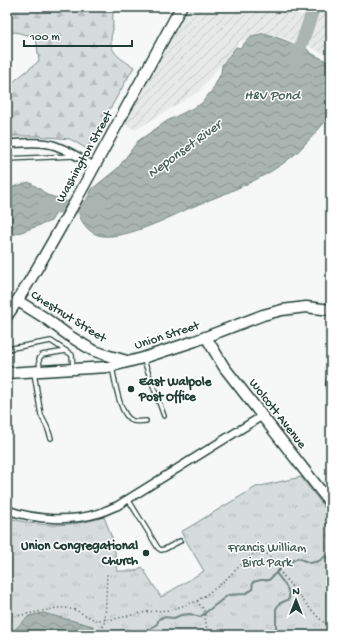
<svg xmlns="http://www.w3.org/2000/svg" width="338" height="642" font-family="'Gochi Hand',sans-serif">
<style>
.industrial{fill:url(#industrial-furrows)}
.forest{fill:url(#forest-firs);stroke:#7a8c88}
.park{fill:url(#park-tufts);stroke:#7a8c88}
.water{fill:url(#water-waves);stroke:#72857f}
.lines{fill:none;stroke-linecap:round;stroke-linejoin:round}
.stream{stroke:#72857f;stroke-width:2}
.river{stroke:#aab5b1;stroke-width:13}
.lane-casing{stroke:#1f3d34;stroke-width:6}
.street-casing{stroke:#1f3d34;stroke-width:10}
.secondary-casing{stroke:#1f3d34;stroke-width:13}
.path{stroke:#1f3d34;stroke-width:1.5;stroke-dasharray:1 3;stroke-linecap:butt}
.lane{stroke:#fff;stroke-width:3.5}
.street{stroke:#fff;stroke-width:7}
.secondary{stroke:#fff;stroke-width:10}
.poi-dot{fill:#1f3d34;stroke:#fff;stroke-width:1.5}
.labels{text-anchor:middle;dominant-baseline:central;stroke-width:3;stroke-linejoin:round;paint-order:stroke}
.street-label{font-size:13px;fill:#1f3d34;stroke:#fff}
.poi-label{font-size:13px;font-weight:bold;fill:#1f3d34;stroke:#fff;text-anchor:start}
.park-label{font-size:13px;fill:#445d55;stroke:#fff}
.water-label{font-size:14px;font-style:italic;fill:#49615a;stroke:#fff}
</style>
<defs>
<pattern id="industrial-furrows" width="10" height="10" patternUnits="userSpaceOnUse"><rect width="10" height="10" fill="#e6e9e8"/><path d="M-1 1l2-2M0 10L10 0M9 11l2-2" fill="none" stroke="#c5c9c8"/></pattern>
<pattern id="forest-firs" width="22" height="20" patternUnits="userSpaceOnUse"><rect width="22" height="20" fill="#d6dcdb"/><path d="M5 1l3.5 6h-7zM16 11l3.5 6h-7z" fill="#b7bebd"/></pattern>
<pattern id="park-tufts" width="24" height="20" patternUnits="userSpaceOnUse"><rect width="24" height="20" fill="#d6dcdb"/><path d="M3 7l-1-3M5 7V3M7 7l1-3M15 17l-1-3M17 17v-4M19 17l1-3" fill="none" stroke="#b7bebd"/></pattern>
<pattern id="water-waves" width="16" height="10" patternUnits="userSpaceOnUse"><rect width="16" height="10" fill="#aab5b1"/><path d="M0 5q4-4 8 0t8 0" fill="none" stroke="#8a9491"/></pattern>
</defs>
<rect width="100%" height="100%" fill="#f6f7f7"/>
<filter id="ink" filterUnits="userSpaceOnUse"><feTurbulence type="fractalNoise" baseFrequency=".025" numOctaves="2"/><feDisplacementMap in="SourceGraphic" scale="8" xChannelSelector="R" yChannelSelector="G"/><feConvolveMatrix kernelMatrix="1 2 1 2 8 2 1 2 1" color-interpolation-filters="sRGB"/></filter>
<g filter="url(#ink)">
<!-- industrial -->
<polygon class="industrial" points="186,7 331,7 331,57 308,46 261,31 240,42 198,92 135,130 125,124 146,81"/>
<!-- forest -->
<path class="forest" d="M7 7H114C112 15 113 21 113 30 112 33 111 36 111 39 110 54 123 60 134 67L87 149 70 139 37 136H7V87L39 61 36 37 15 32 7 33Z"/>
<!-- park -->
<path class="park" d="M301 477 331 516V635H7V517C39 528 72 527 104 517L114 543 117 571H135L142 567 161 597 204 571 181 532 256 487Z"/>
<!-- water -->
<g class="water">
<path d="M265 33 307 49C313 57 324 57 331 65V115C322 125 314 135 305 144 301 148 298 152 294 155 266 179 226 193 192 207 168 218 129 238 103 236 91 235 83 225 79 215L92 189 118 168 138 141 167 121 201 104 213 89 221 73 222 65 236 47 240 48 251 36Z"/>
<polygon points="29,182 40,189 47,195 64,200 51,221 13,235 7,235 7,189"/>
<polygon points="43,613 93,626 92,635 9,635 29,616"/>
</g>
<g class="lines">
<!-- stream -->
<g class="stream">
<path d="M92 629 106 633 128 630 135 633 145 632 157 624 159 619 163 617 174 618 181 615 190 614 200 617 228 595 244 594 252 590 253 582 261 580H269C277 571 286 563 298 558L310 563 319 561 331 552"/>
<path d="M263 635 273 630 276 628V609L279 604 289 599C291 589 281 580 276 573"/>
</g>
<!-- river -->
<g class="river">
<polyline points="295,63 314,7"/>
<polyline points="42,210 52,207 100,207"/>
</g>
<!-- lane casing -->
<g class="lane-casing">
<g id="lane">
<polyline points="7,159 74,156"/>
<polyline points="7,349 51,341 72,355 73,368"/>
<polyline points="143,358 164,416"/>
<path d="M112 367C115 380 119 416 133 421 137 422 142 421 146 421"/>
<polyline points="40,370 39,359 42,355 66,351"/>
<polyline points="34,373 41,415 47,427 51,438"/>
<polyline points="128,499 158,548 161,550 165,549 180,541"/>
</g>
</g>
<!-- street casing -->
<g class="street-casing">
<g id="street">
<path d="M7 144C22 143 42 141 56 146 70 151 82 159 95 167"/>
<polyline points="331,378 330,387 331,389"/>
<path d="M7 510C36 520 70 522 100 513 105 511 111 508 117 506L262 416"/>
</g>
</g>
<!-- secondary casing -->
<g class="secondary-casing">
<g id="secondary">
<polyline points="18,301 45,318 68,335 92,350 106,355 127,361"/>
<path d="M7 316C32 280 52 242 74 204 110 139 145 72 181 7"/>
<polyline points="206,337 224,367 331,504"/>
<polyline points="7,373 108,367 143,358 195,341 263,315 282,310 306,307 331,310"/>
</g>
</g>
<!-- path -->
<g class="path">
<polyline points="197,601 204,610 207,630 214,635"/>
<path d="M7 616H17L57 608H66L75 610 95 620H105L114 619 146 612 170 610 197 601 220 585 248 558 256 552 266 553 270 557C288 583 307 608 331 629"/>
<polyline points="101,635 105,620 107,574"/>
<polyline points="305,635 313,632 331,630"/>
</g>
<!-- lane -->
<use href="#lane" class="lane"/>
<!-- street -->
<use href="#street" class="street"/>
<!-- secondary -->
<use href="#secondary" class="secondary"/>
</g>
</g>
<!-- markers -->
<g class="poi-dot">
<circle cx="131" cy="389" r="4"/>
<circle cx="146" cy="553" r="4"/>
</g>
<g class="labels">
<!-- street labels -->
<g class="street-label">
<text transform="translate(85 157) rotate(-61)">Washington Street</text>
<text transform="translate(68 317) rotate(32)">Chestnut Street</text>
<text transform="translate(167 336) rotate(-18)">Union Street</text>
<text transform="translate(277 414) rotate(52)">Wolcott Avenue</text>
</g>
<!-- poi labels -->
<g class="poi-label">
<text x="139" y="382">East Walpole<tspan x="139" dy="15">Post Office</tspan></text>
<text x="138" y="546" text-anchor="end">Union Congregational<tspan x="138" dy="15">Church</tspan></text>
</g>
<!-- park labels -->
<g class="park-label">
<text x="267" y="548">Francis William<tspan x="267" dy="15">Bird Park</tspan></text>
</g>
<!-- water labels -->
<g class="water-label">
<text x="272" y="96">H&amp;V Pond</text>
<text transform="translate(185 150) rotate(-36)">Neponset River</text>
</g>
</g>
<!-- margin -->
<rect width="338" height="642" fill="none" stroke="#fff" stroke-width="24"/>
<rect x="12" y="12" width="314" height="618" fill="none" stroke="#1f3d34" stroke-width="1.5" filter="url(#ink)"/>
<!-- north arrow -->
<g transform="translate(296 600)" stroke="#ffffff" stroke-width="3" paint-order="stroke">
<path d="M0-3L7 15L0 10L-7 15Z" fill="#1f3d34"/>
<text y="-6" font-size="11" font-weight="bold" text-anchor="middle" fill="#1f3d34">N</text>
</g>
<!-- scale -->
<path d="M24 40v6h108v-6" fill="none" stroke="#1f3d34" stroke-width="2"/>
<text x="30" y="40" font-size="12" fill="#1f3d34" stroke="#ffffff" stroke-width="3" paint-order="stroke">100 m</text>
</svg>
